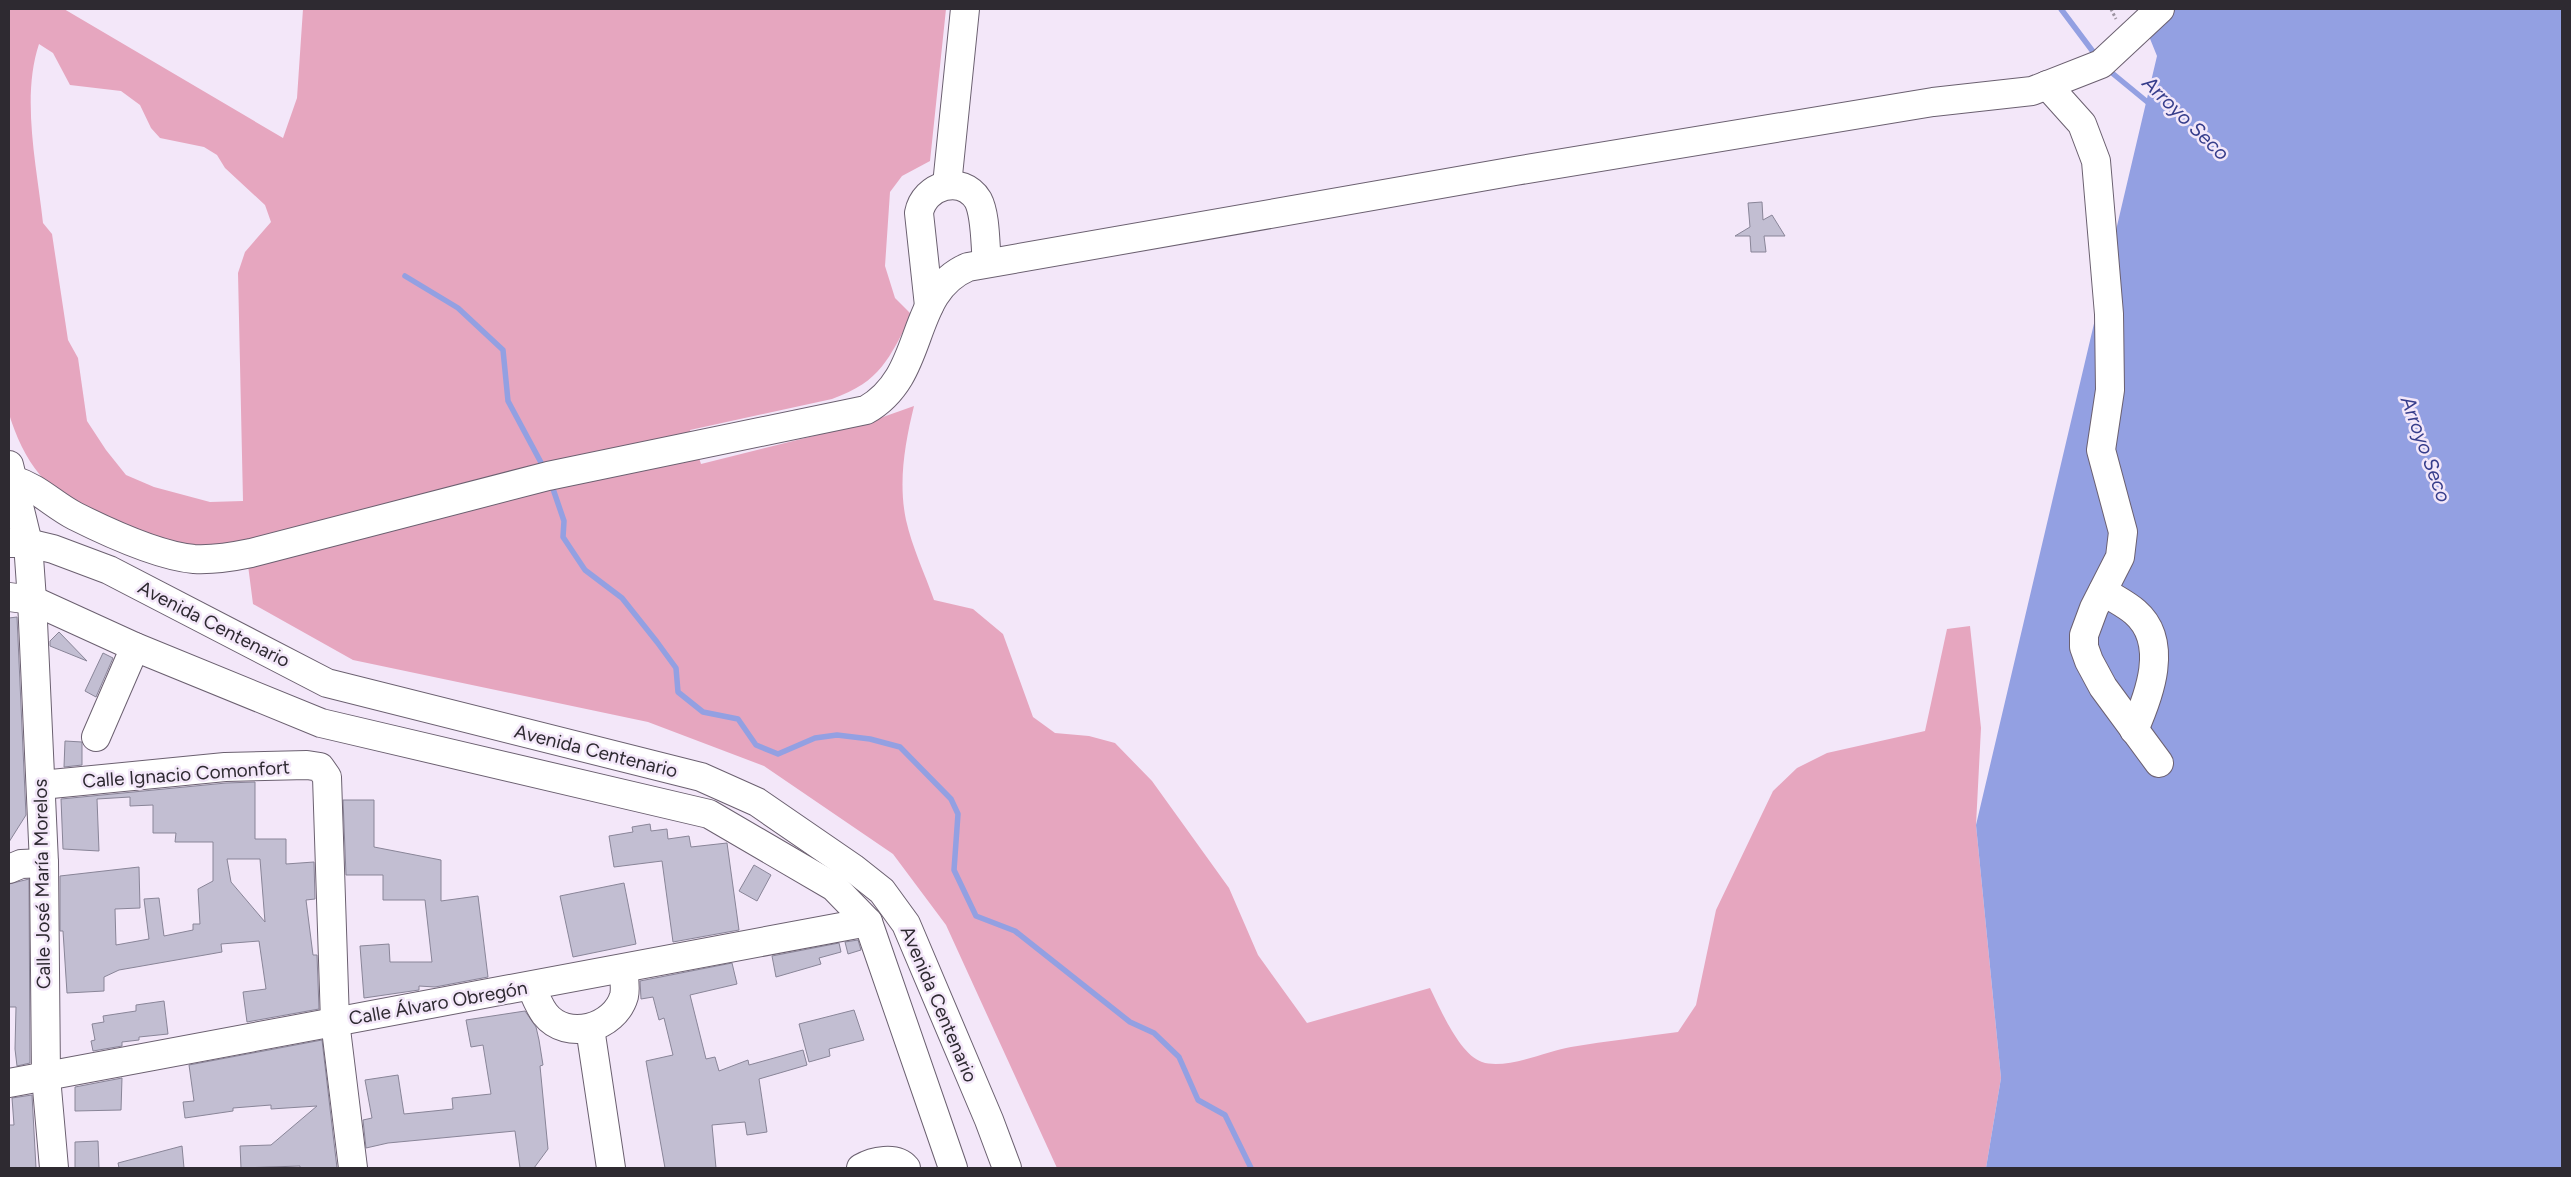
<svg xmlns="http://www.w3.org/2000/svg" width="2571" height="1177" font-family="Figtree,sans-serif">
<style>
.green{fill:#e6a6bf;fill-rule:evenodd}
.water{fill:#93a0e2}
.lines{fill:none;stroke-linecap:round;stroke-linejoin:round}
.stream{stroke:#93a0e2;stroke-width:5.5}
.building{fill:#c2bed2;stroke:#898598;fill-rule:evenodd}
.minor-casing{stroke:#6b6070;stroke-width:30}
.major-casing{stroke:#6b6070;stroke-width:30}
.path{stroke:#9d94a1;stroke-width:3;stroke-dasharray:2.5 2.5;stroke-linecap:butt}
.minor{stroke:#fff;stroke-width:28}
.major{stroke:#fff;stroke-width:28}
.labels{text-anchor:middle;dominant-baseline:central;stroke-width:5;stroke-linejoin:round;paint-order:stroke}
.street-label{font-size:19px;fill:#2e2a31;stroke:#f3e7f9}
.water-label{font-size:20px;font-style:italic;fill:#363d8b;stroke:#f3e7f9}
</style>
<rect width="100%" height="100%" fill="#f3e7f9"/>
<!-- green -->
<path class="green" d="M9 9H64L283 138 297 98 303 9H946L930 161 902 176 890 192 885 266 895 298 912 315C888 359 882 381 832 399L690 430 701 464 869 422 914 406C905 443 898 482 906 520 912 547 925 574 934 600L973 609 1003 634 1033 717 1055 733 1089 736 1115 743 1152 781 1229 888 1258 955 1307 1023 1430 988C1440 1008 1459 1054 1482 1062 1506 1070 1547 1051 1571 1047 1607 1041 1642 1037 1678 1032L1696 1005 1716 910 1773 791 1797 768 1827 753 1925 731 1947 629 1970 626 1981 728 1976 825 2001 1078 1986 1168H1057L946 925 893 854 764 766 648 722 353 660 253 604 245 542C232 544 219 548 207 548 170 548 63 503 40 475 25 457 16 436 9 414ZM39 44 53 53 70 85 121 91 140 105 151 128 160 138 204 147 217 155 225 168 265 205 271 222 245 252 238 273 243 501 210 502 154 487 126 475 106 450 87 421 78 358 68 340 52 234 43 223C37 167 21 98 39 44Z"/>
<!-- water -->
<polygon class="water" points="2138,9 2562,9 2562,1168 1986,1168 2001,1078 1976,825 2157,56"/>
<g class="lines">
<!-- stream -->
<g class="stream">
<polyline points="2061,9 2097,57"/>
<polyline points="2106,68 2151,105"/>
<polyline points="405,276 458,308 503,350 508,401 545,470"/>
<polyline points="551,483 564,521 563,537 585,570 622,598 657,642 676,668 678,692 703,712 738,719 756,745 778,754 815,738 837,735 870,739 900,747 951,799 958,814 954,870 976,916 1015,931 1130,1022 1154,1033 1179,1057 1198,1100 1225,1115 1251,1168"/>
</g>
</g>
<!-- building -->
<g class="building">
<polygon points="1762,202 1763,220 1772,215 1785,236 1764,236 1766,252 1751,252 1750,236 1735,236 1750,227 1748,203"/>
<polygon points="17,617 26,815 9,842 9,618"/>
<polygon points="59,632 87,661 50,646 50,641"/>
<polygon points="103,653 113,658 96,697 85,691"/>
<polygon points="65,741 82,742 82,765 64,767"/>
<path d="M255 782V839H286V864L314 862 315 899 306 900 313 955H317L319 1009 247 1022 243 992 266 989 259 941 221 944 222 952 119 970 104 977V991L67 993 63 931H60V876L139 867 140 908 115 909 116 945 149 939 144 899 159 898 164 936 193 930V924H200L198 889 213 881V842H175L176 833H153V805L130 806V797L97 799 99 851 63 849 61 799 226 783ZM227 859H260L265 922 231 882Z"/>
<polygon points="343,800 374,800 374,847 441,860 441,901 478,896 488,977 435,987 419,986 419,990 364,998 360,946 389,944 390,962 432,962 425,900 383,900 383,875 346,875"/>
<polygon points="650,824 651,831 667,829 668,839 689,836 691,847 727,843 739,930 673,942 662,861 614,867 609,836 633,832 632,827"/>
<polygon points="754,865 771,875 757,901 739,891"/>
<polygon points="29,879 30,1063 17,1066 15,1049 16,1007 9,1007 9,884"/>
<polygon points="624,883 636,944 573,957 560,896"/>
<polygon points="858,940 861,950 848,954 845,942"/>
<polygon points="839,943 841,952 819,958 821,964 776,977 772,956"/>
<polygon points="732,963 737,984 690,995 706,1059 715,1057 719,1071 748,1060 749,1065 803,1050 807,1065 759,1079 767,1132 747,1135 745,1122 712,1125 716,1168 665,1168 646,1061 673,1055 664,1018 659,1020 653,997 641,999 640,981"/>
<polygon points="164,1001 168,1034 139,1037 139,1040 122,1042 122,1046 93,1051 91,1041 95,1040 92,1024 104,1022 103,1016 136,1011 136,1005"/>
<polygon points="854,1010 864,1040 829,1049 830,1056 809,1062 799,1024"/>
<polygon points="525,1011 536,1027 539,1040 543,1065 540,1066 548,1149 534,1168 520,1168 515,1131 388,1143 366,1148 363,1120 372,1118 365,1080 398,1075 404,1114 453,1109 452,1098 491,1094 483,1045 471,1047 466,1020"/>
<polygon points="322,1040 337,1168 300,1168 300,1166 241,1168 240,1146 271,1145 317,1106 271,1109 271,1105 233,1108 233,1111 185,1118 183,1102 194,1101 189,1065"/>
<polygon points="122,1078 121,1110 75,1111 75,1087"/>
<polygon points="32,1095 36,1168 9,1168 9,1125 14,1125 12,1098"/>
<polygon points="98,1141 99,1168 75,1168 75,1142"/>
<polygon points="182,1146 184,1168 119,1168 118,1163"/>
</g>
<g class="lines">
<!-- minor casing -->
<g class="minor-casing">
<g id="minor">
<polyline points="2047,85 2082,124 2096,161 2109,314 2110,390 2101,450 2123,532 2120,557 2094,608 2084,635 2084,647 2089,661 2103,687 2159,763"/>
<polyline points="947,185 965,9"/>
<path d="M929 306 919 213C924 185 962 174 978 200 986 215 985 246 987 263"/>
<polyline points="9,465 28,543 32,600 44,863 46,1077 54,1168"/>
<path d="M13 480C39 488 52 504 75 516 107 532 160 556 194 559 213 560 232 557 251 553L548 476 866 410C928 375 907 293 968 267L1515 171 1933 102 2032 91 2101 64 2160 9"/>
<path d="M2103 591C2113 598 2126 604 2135 612 2170 642 2149 696 2134 730"/>
<polyline points="96,737 135,647"/>
<polyline points="41,785 225,767 307,765 320,767 327,777 335,1021 353,1168"/>
<polyline points="9,869 21,864 44,863"/>
<path d="M531 986C535 996 539 1006 545 1014 567 1042 615 1028 624 996 626 988 624 978 623 969"/>
<polyline points="590,1028 611,1168"/>
<polyline points="9,1083 868,922"/>
<path d="M861 1168C873 1161 896 1156 906 1168"/>
</g>
</g>
<!-- major casing -->
<g class="major-casing">
<g id="major">
<polyline points="9,543 28,543 53,549 109,570 327,683 701,777 757,802 853,868 882,891 906,924 989,1120 1007,1168"/>
<polyline points="9,597 32,600 135,647 321,723 709,814 834,887 868,922 953,1168"/>
</g>
</g>
<!-- path -->
<polyline class="path" points="2111,9 2116,19"/>
<!-- minor -->
<use href="#minor" class="minor"/>
<!-- major -->
<use href="#major" class="major"/>
</g>
<g class="labels">
<!-- street labels -->
<g class="street-label">
<text transform="translate(214 624) rotate(27)">Avenida Centenario</text>
<text transform="translate(596 751) rotate(14)">Avenida Centenario</text>
<text transform="translate(186 774) rotate(-4)">Calle Ignacio Comonfort</text>
<text transform="translate(42 884) rotate(-91)">Calle José María Morelos</text>
<text transform="translate(438 1003) rotate(-10)">Calle Álvaro Obregón</text>
<text transform="translate(939 1004) rotate(67)">Avenida Centenario</text>
</g>
<!-- water labels -->
<g class="water-label">
<text transform="translate(2186 118) rotate(44)">Arroyo Seco</text>
<text transform="translate(2426 449) rotate(70)">Arroyo Seco</text>
</g>
</g>
<!-- border -->
<rect width="2571" height="1177" fill="none" stroke="#2e2a31" stroke-width="20"/>
</svg>
